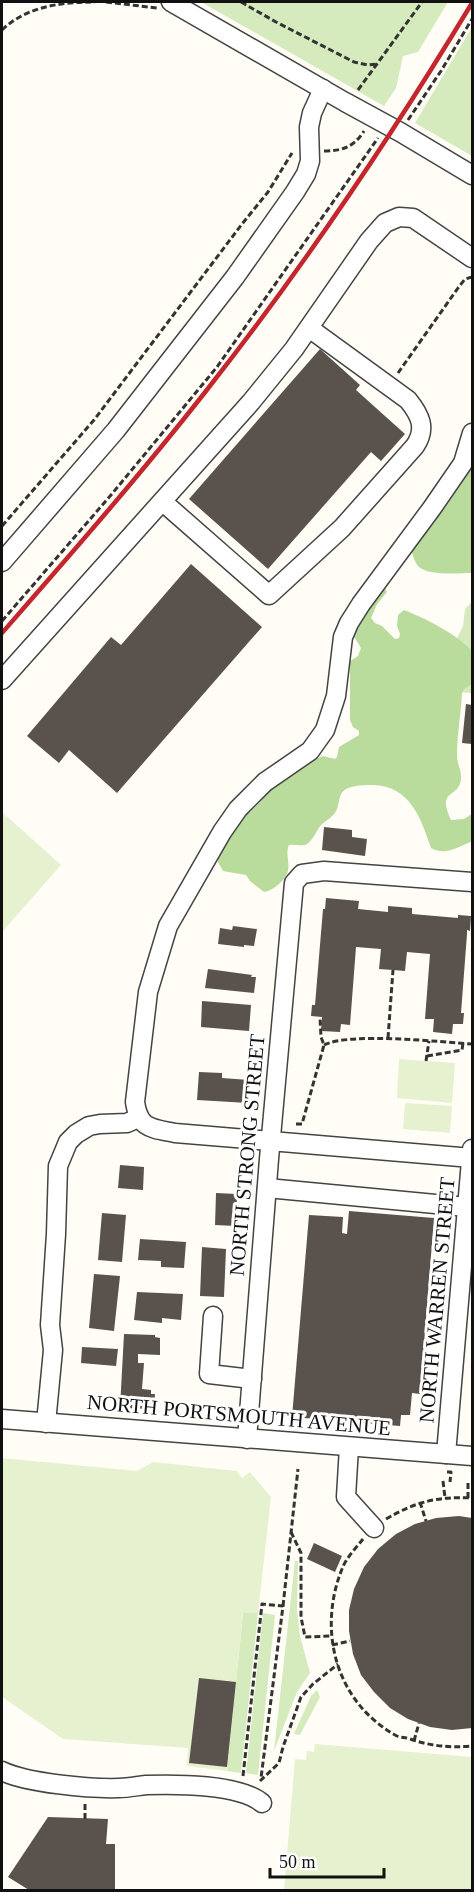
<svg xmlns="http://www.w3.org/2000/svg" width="474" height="1892" font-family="Georgia,serif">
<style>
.green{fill:#d5ebbd}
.forest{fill:#b9dc9c}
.pitch{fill:#e6f2cf}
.building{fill:#5a524d}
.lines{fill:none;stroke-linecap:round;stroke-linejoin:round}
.minor-casing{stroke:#444;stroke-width:21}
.path{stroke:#333;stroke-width:3;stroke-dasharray:6 3;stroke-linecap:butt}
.minor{stroke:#fff;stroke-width:18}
.rail{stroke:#c4262e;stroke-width:4.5}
.labels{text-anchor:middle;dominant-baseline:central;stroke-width:6;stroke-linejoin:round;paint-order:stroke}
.street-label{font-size:21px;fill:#111;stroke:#fff}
</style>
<rect width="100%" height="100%" fill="#fffdf5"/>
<!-- green -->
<g class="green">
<polygon points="201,2 448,2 418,52 403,56 396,88 384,106"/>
<polygon points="472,27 472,156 415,123"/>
<polygon points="472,602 472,693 455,692 457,638 463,626 465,609"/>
<polygon points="295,1561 298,1561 297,1610 300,1636 310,1673 297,1692 274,1751"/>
<polygon points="243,1613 258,1613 241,1773 227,1771"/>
<polygon points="263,1613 275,1615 258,1775 246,1773"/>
<polygon points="317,1690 320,1697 300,1735 294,1734 311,1696"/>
</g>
<!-- forest -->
<g class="forest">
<path d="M472 461V573C459 573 429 576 419 567 414 562 412 552 410 545Z"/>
<path d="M384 586 387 592 377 604 371 618 375 623 382 626 395 639 399 638 400 634 397 626 398 615 404 610C425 618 458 635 472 651V684L464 689 462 693C461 714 457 735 457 756 457 764 462 771 461 779 459 799 436 788 451 820L464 819 472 814V841C459 847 445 856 431 848 421 818 410 786 373 785 365 785 354 785 346 789 338 794 340 801 337 809 334 817 326 820 321 825 316 831 314 839 307 844 302 847 295 844 289 845 285 854 290 861 288 870 287 879 273 891 264 892L250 881 246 875 223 871 218 862V853L242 817 250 812 261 801 267 789 318 758 323 756 335 759 337 757 339 747 359 735V731L353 727 350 720V661L358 656 361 648 353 635V630Z"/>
</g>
<!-- pitch -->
<g class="pitch">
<polygon points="2,812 61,865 2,932"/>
<polygon points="399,1059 455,1063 452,1103 397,1098"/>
<polygon points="405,1103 452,1106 450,1133 403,1129"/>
<polygon points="2,1458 137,1471 153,1462 237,1471 242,1478 250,1472 271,1497 258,1613 243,1613 227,1771 187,1766 188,1748 63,1739 2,1697"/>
<polygon points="315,1744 472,1757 472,1890 284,1890 295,1759 306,1760 307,1751 314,1752"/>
</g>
<!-- building -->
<g class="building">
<polygon points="320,349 360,385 356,390 405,434 381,461 371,452 268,569 189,499"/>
<polygon points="191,564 262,627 117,793 69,750 59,763 27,736 111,637 121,645"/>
<polygon points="466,704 472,705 472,744 462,743"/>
<polygon points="324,827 352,830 352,837 367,839 365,856 322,850"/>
<polygon points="326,898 359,901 358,909 388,912 388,906 412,908 412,914 458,918 458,915 471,916 470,931 467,930 467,934 461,1013 464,1013 463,1024 453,1024 452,1034 433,1032 434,1019 425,1019 430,954 407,952 405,971 393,970 379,969 381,949 356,947 350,1025 341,1024 340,1032 321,1031 322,1017 311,1016 312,1005 315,1005 323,909 325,909"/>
<polygon points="233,926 257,929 254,946 244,945 244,947 218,944 220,928 232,930"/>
<polygon points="208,969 252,975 251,977 256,977 254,993 205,988"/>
<polygon points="202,1001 251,1005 249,1031 201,1027"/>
<polygon points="199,1072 222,1073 222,1078 249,1080 248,1103 197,1100"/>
<polygon points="120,1165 144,1167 143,1190 118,1188"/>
<polygon points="216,1193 237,1194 236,1226 215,1225"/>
<polygon points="349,1211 434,1218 420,1394 412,1393 410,1415 401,1415 400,1426 292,1417 309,1215 343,1217 342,1233 347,1234"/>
<polygon points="102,1213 126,1215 122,1262 98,1260"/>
<polygon points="140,1239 186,1242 184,1268 161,1267 161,1261 138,1260"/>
<polygon points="202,1247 226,1249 224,1297 200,1296"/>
<polygon points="94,1274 120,1276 114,1331 89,1328"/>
<polygon points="137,1292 183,1294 181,1320 162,1318 162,1323 134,1320"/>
<polygon points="124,1334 155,1335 155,1337 160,1338 160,1355 138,1354 138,1363 144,1363 142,1389 151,1390 151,1394 155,1394 154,1409 120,1408"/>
<polygon points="82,1347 118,1349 116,1366 81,1363"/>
<polygon points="459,1516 472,1518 472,1728 452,1730 430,1727 408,1719 390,1708 374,1692 361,1675 353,1654 349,1631 349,1610 354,1589 364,1567 378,1549 396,1534 415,1524 436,1518"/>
<polygon points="314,1543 342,1556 335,1572 307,1559"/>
<polygon points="199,1678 236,1682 227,1767 189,1763"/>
<polygon points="48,1817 108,1819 106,1844 115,1844 115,1890 29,1890 8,1877"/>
</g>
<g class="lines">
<!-- minor casing -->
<g class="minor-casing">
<g id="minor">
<polyline points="171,2 345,102 400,132 472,175"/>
<path d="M472 433 463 463 432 508 361 604 349 623 343 637 336 696 325 730 310 751 265 782 238 809 222 832 168 926 148 992 135 1102C139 1129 151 1128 175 1133L472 1158"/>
<path d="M163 502 269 595 342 528 415 446C427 428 420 415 408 400L309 328"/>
<polyline points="2,562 116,430 235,277 295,192 306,174 310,161 309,127 312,113 323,89"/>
<polyline points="2,680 251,402 294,349 369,241 385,223 399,217 413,218 472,258"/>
<polyline points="267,1188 467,1207"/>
<polyline points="213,1316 209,1374 252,1379"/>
<polyline points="2,1419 472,1456"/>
<polyline points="46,1423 53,1350 50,1325 56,1234 58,1166 68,1142 76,1134 89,1126 100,1124 127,1123 138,1118"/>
<polyline points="247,1439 269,1159 294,883 302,874 324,871 472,882"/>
<polyline points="349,1447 346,1497 374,1528"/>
<polyline points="446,1454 472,1149"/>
<path d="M2 1771C27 1783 90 1789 119 1788 128 1788 137 1786 146 1785 175 1784 240 1784 262 1803"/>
</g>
</g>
<!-- path -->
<g class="path">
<polyline points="106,2 157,8"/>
<polyline points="241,2 276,22 354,62 368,65 377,64"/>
<path d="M2 30C27 6 62 2 95 2"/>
<polyline points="358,90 422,2"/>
<polyline points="408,120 441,71 472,19"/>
<path d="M324 151C342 151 354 147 364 131"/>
<polyline points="398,373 458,288 465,279 472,277"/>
<polyline points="2,526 94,420 242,224 268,192 292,153"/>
<polyline points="2,621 111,495 217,367 378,138"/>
<polyline points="388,1038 393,970"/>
<path d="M324 1045C350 1032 440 1042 472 1044"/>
<polyline points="427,1056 462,1050 463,1043"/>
<polyline points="426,1061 429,1041"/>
<polyline points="296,1124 302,1124 324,1045 321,1037 320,1017"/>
<polyline points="447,1472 451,1472 450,1482"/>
<polyline points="443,1481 445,1498"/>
<polyline points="468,1498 468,1483"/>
<polyline points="420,1502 426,1521"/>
<path d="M386 1519C415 1502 438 1496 472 1498"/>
<polyline points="291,1532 301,1553 301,1617 305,1637 330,1636"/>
<path d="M363 1539C356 1548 346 1558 342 1569 317 1631 336 1703 397 1736 401 1738 405 1737 410 1739 430 1746 450 1748 472 1746"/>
<polyline points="283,1606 298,1469"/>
<polyline points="332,1645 350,1641"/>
<polyline points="414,1741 419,1723"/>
<polyline points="243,1776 262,1604 283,1606 261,1778"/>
<polyline points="260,1781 279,1763 283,1747 301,1697 313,1684 338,1664"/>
<polyline points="85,1819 85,1803"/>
</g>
<!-- minor -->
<use href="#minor" class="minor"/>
<!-- rail -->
<path class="rail" d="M2 633C71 554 141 474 206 391 303 268 391 137 472 3"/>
</g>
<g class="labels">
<!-- street labels -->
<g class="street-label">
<text transform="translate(247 1155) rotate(-85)">NORTH STRONG STREET</text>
<text transform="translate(437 1300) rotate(-85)">NORTH WARREN STREET</text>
<text transform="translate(239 1415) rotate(5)">NORTH PORTSMOUTH AVENUE</text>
</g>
</g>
<!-- border -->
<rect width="474" height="1892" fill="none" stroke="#111111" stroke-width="6"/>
<!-- scale -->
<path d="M270 1868v9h114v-9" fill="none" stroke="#111111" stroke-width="3"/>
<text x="279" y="1868" font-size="18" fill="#111111" stroke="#ffffff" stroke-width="4.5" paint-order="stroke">50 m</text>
</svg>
